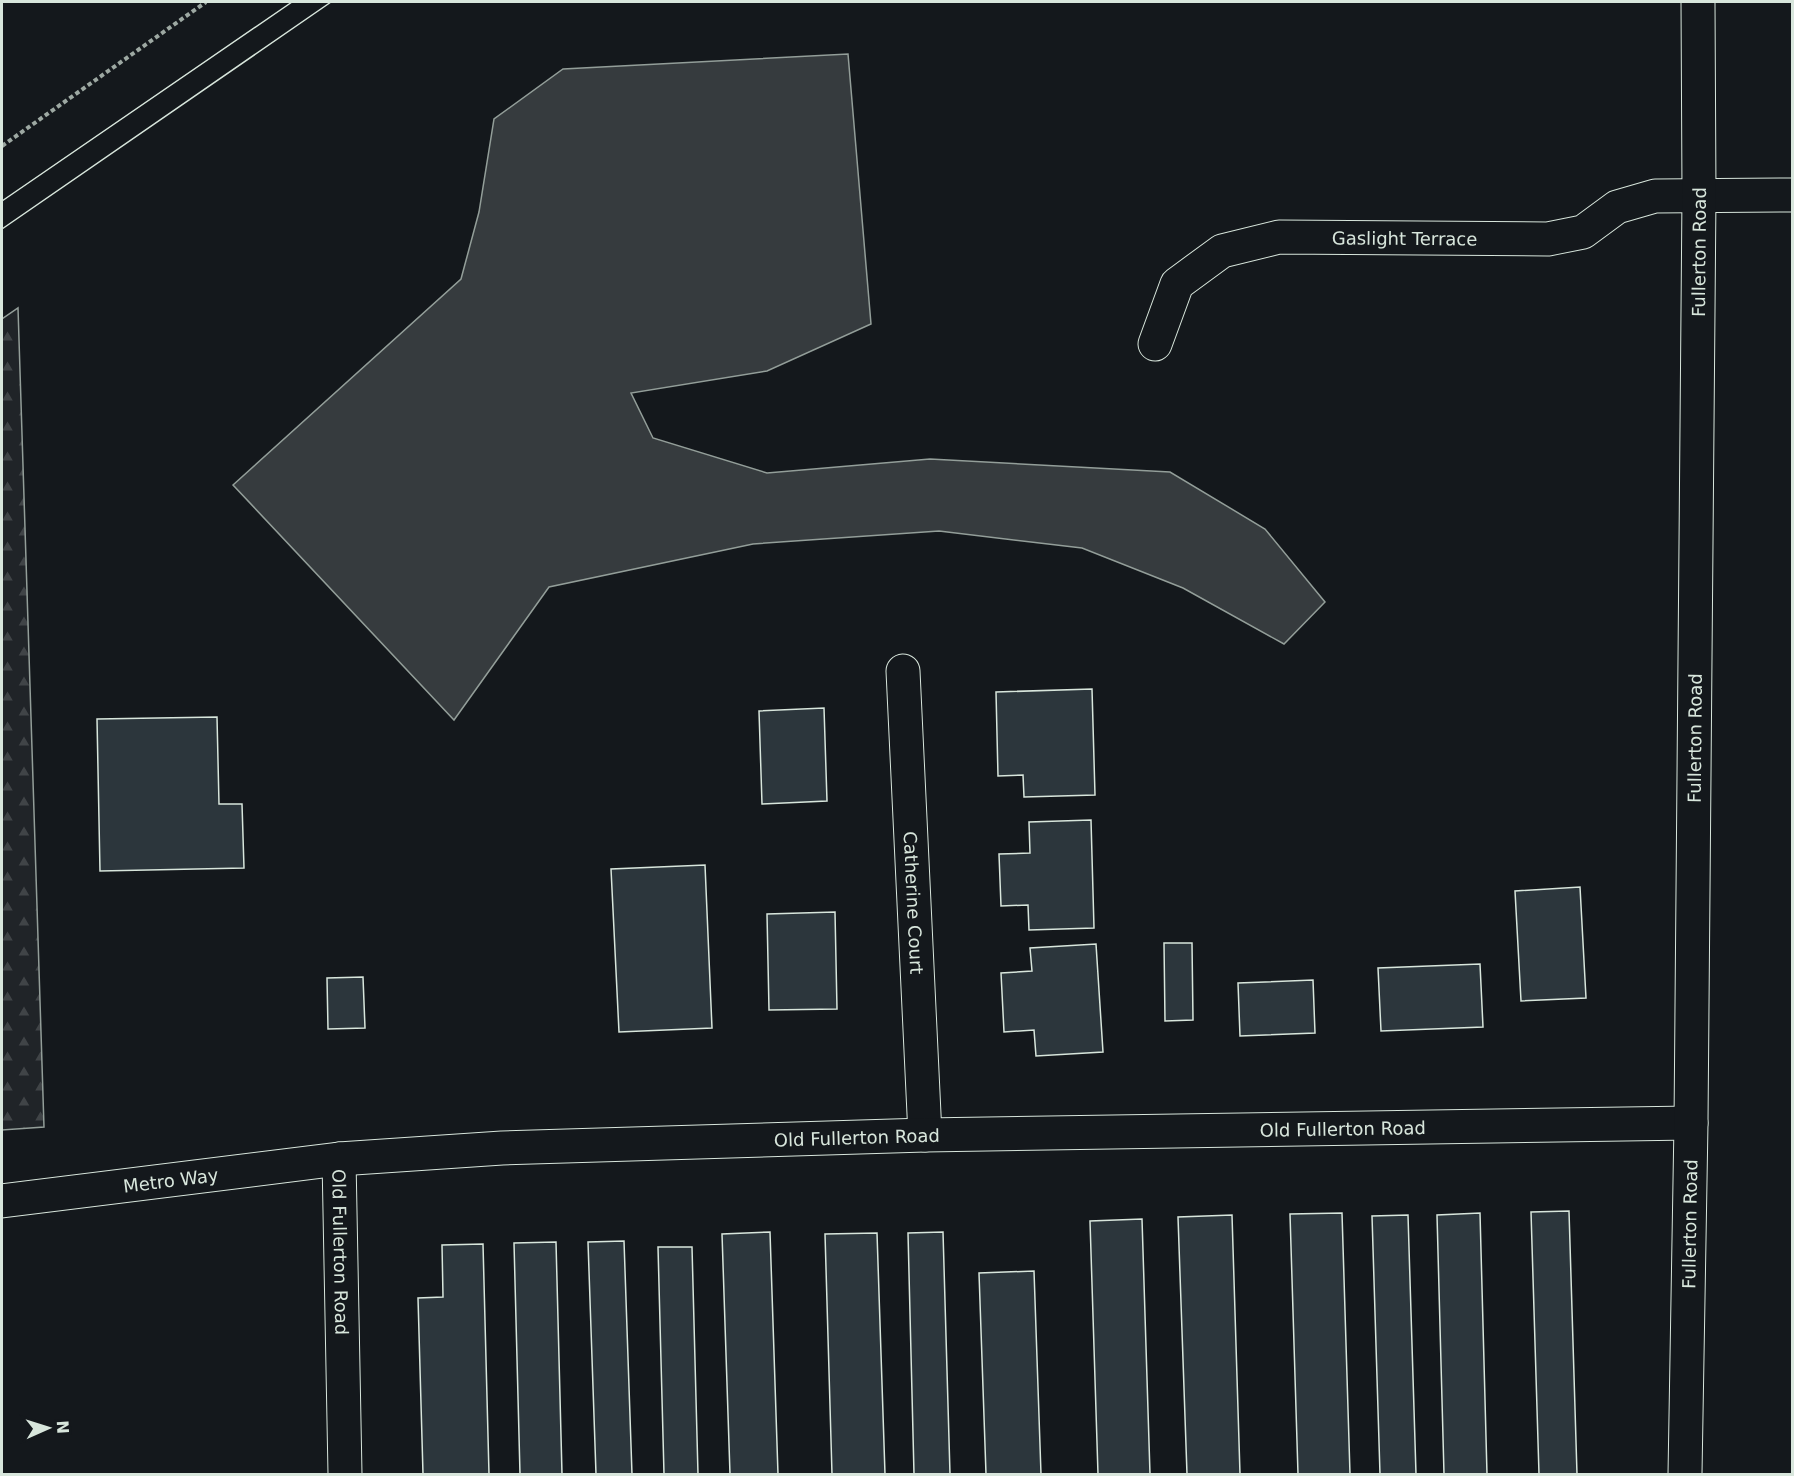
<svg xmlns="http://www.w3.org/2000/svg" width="1794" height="1476" font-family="'DejaVu Sans',sans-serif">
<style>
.forest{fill:url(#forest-firs);stroke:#939e99;stroke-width:1.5}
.water{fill:#363b3e;stroke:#939e99;stroke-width:1.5}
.building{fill:#2c363c;stroke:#d8e6dc;stroke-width:1.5}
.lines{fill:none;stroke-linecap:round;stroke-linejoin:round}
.street-casing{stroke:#d8e6dc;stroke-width:35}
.secondary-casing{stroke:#d8e6dc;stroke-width:35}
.path{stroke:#9da8a2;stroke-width:4;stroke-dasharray:4.5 3;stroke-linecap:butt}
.street{stroke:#14181c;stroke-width:33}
.secondary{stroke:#14181c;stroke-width:33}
.tram{stroke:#d8e6dc;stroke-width:1.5}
.labels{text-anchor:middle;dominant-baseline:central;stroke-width:4.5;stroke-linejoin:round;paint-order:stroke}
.street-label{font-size:18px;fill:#d8e6dc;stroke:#14181c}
</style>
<defs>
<pattern id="forest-firs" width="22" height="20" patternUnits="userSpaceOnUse" patternTransform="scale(1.5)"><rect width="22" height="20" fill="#202428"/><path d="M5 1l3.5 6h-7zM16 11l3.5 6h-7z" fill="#404447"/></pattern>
</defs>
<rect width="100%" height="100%" fill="#14181c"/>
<!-- forest -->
<polygon class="forest" points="18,308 44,1127 2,1130 2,319"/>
<!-- water -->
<polygon class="water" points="848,54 871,324 767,371 631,393 653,438 767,473 930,459 1170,472 1265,529 1325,602 1284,644 1183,588 1082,548 939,531 753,544 549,587 454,720 233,485 461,279 479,212 494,119 563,69"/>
<!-- building -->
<g class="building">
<polygon points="1092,689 1095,795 1024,797 1023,775 998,776 996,692"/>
<polygon points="824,708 827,801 762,804 759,711"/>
<polygon points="217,717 219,804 242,804 244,868 100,871 97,719"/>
<polygon points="1091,820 1094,928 1029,930 1028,905 1001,906 999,854 1030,853 1029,822"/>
<polygon points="705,865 712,1028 619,1032 611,869"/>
<polygon points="1580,887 1586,998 1521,1001 1515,891"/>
<polygon points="835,912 837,1009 769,1010 767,914"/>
<polygon points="1164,943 1192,943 1193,1020 1165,1021"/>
<polygon points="1096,944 1103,1052 1036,1056 1034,1030 1004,1032 1001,973 1032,971 1030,948"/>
<polygon points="1480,964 1483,1027 1381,1031 1378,968"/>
<polygon points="363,977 365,1028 328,1029 327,978"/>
<polygon points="1313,980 1315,1033 1240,1036 1238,983"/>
<polygon points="1569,1211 1577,1474 1539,1474 1531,1212"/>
<polygon points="1342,1213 1350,1474 1298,1474 1290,1214"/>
<polygon points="1480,1213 1487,1474 1444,1474 1437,1215"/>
<polygon points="1232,1215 1240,1474 1187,1474 1178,1217"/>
<polygon points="1408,1215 1416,1474 1380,1474 1372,1216"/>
<polygon points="1142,1219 1150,1474 1098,1474 1090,1221"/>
<polygon points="770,1232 778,1474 730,1474 722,1234"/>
<polygon points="943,1232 950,1474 914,1474 908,1233"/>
<polygon points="877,1233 885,1474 832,1474 825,1234"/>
<polygon points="624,1241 632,1474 596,1474 588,1242"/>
<polygon points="556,1242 562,1474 520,1474 514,1243"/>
<polygon points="483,1244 489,1474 423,1474 418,1298 443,1297 442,1245"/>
<polygon points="658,1247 692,1247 698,1474 664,1474"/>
<polygon points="1034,1271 1041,1474 986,1474 979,1273"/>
</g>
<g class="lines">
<!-- street casing -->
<g class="street-casing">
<g id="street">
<path id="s1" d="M1155 344 1177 284 1222 251 1279 237 1548 239 1583 232 1617 207 1655 196 1792 195"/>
<path id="s2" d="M903 671 925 1135"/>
<path id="s3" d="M339 1159 345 1474"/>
<path id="s4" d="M2 1201 339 1159 502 1148 925 1135 1691 1123"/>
</g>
</g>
<!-- secondary casing -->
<g class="secondary-casing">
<g id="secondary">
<path id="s5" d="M1685 1474 1691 1123 1699 195 1698 2"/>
</g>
</g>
<!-- path -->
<polyline class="path" points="2,146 206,2"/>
<!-- street -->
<use href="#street" class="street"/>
<!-- secondary -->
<use href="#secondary" class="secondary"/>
<!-- tram -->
<g class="tram">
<polyline points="2,201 292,2"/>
<polyline points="2,229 331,2"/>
</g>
</g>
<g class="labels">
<!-- street labels -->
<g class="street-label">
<text stroke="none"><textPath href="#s1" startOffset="304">Gaslight Terrace</textPath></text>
<text stroke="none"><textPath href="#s5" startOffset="1222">Fullerton Road</textPath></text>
<text stroke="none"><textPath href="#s5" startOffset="736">Fullerton Road</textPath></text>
<text stroke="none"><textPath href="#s2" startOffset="232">Catherine Court</textPath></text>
<text stroke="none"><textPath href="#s4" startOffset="1344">Old Fullerton Road</textPath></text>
<text stroke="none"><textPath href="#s4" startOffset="858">Old Fullerton Road</textPath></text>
<text stroke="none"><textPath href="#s4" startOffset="170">Metro Way</textPath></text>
<text stroke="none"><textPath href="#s5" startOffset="250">Fullerton Road</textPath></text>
<text stroke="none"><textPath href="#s3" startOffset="93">Old Fullerton Road</textPath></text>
</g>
</g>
<!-- border -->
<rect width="1794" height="1476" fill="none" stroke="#d8e6dc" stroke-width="6"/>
<!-- north arrow -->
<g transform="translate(48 1428) rotate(87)" stroke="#14181c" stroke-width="4.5" paint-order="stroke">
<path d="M0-4.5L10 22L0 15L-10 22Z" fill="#d8e6dc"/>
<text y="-9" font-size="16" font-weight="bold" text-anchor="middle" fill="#d8e6dc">N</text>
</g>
</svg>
